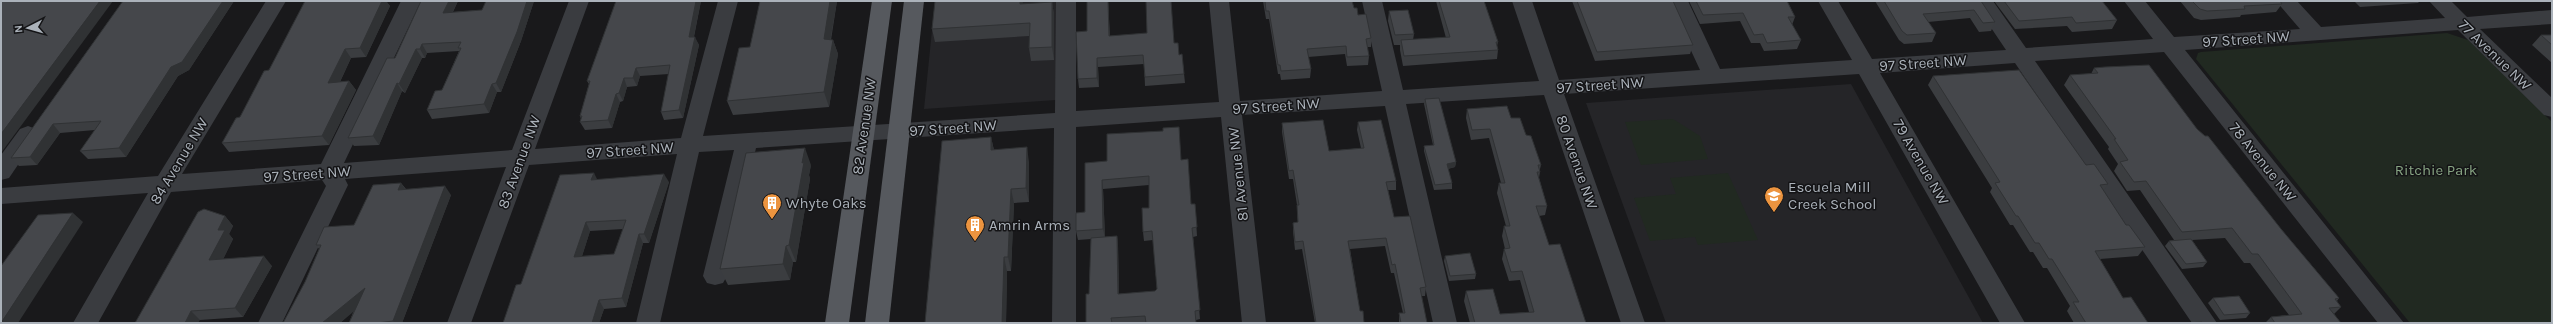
<svg xmlns="http://www.w3.org/2000/svg" width="2553" height="324" font-family="Karla,sans-serif">
<style>
.built{fill:#252528}
.green{fill:#212921}
.lines{fill:none;stroke-linecap:round;stroke-linejoin:round}
.minor{fill:#3a3c40;fill-rule:evenodd}
.major{fill:#56595e;fill-rule:evenodd}
.wall{fill:#3b3d40;fill-rule:evenodd}
.shaded-wall{fill:#303234}
.building{fill:#45474b;stroke:#303234;fill-rule:evenodd}
.labels{text-anchor:middle;dominant-baseline:central;stroke-width:3;stroke-linejoin:round;paint-order:stroke}
.street-label{font-size:15px;fill:#abb2ba;stroke:#141416}
.park-label{font-size:15px;fill:#87a483;stroke:#141416}
.poi-label{font-size:15px;fill:#abb2ba;stroke:#141416;text-anchor:start}
</style>
<rect width="100%" height="100%" fill="#19191b"/>
<!-- built -->
<g class="built">
<polygon points="935,1 1058,1 1056,100 924,109"/>
<polygon points="1851,84 1983,323 1666,323 1586,103"/>
</g>
<!-- green -->
<g class="green">
<polygon points="2447,33 2468,40 2552,122 2552,323 2410,323 2196,59 2198,53 2201,52"/>
<polygon points="1673,119 1700,136 1708,159 1641,165 1625,122"/>
<polygon points="1728,173 1758,240 1698,245 1695,237 1650,241 1634,198 1676,194 1670,178"/>
</g>
<g class="lines">
<!-- minor -->
<g class="minor">
<polygon points="266,1 286,1 182,174 321,164 401,1 421,1 344,163 512,150 569,1 589,1 535,149 681,138 718,1 738,1 703,136 1055,113 1056,1 1076,1 1076,111 1219,102 1209,1 1229,1 1240,101 1382,91 1362,1 1382,1 1403,90 1539,81 1512,1 1532,1 1559,80 1700,70 1668,1 1688,1 1720,69 1852,60 1818,1 1838,1 1872,59 2006,50 1973,1 1993,1 2026,48 2153,39 2124,1 2145,1 2174,37 2300,29 2276,1 2297,1 2321,27 2445,18 2429,1 2451,1 2467,17 2552,10 2552,24 2480,29 2552,98 2552,117 2544,115 2458,30 2185,50 2404,323 2378,323 2164,52 2035,61 2217,323 2192,323 2015,63 1880,73 2025,323 2000,323 1859,74 1564,94 1645,323 1621,323 1544,95 1406,104 1457,323 1433,323 1385,106 1242,115 1266,323 1242,323 1221,117 1076,127 1076,323 1052,323 1054,128 756,148 727,276 723,283 715,285 707,283 703,276 734,150 699,152 660,323 636,323 677,154 529,165 471,323 447,323 506,167 345,179 348,185 282,323 258,323 326,186 322,180 171,192 98,323 73,323 148,193 1,204 1,188 158,176"/>
<polygon points="28,126 36,129 39,134 9,178 1,180 1,155 20,129"/>
</g>
<!-- major -->
<g class="major">
<polygon points="872,1 892,1 849,323 825,323"/>
<polygon points="904,1 924,1 889,323 865,323"/>
</g>
</g>
<!-- wall -->
<g class="wall">
<polygon points="123,1 234,1 189,70 178,76 126,157 88,159 80,151 95,130 60,133 37,165 19,166 11,158"/>
<polygon points="382,1 386,1 390,6 366,57 351,58 340,82 349,81 356,90 329,145 229,152 222,143 240,117"/>
<polygon points="421,1 458,1 453,12 482,10 486,1 534,1 521,41 501,92 497,92 489,113 432,119 427,110 442,90 459,51 427,53 425,58 422,58 405,93 402,91 379,145 354,146 348,138 395,58"/>
<polygon points="616,1 701,1 694,37 699,45 683,118 664,120 661,112 669,74 640,76 637,86 627,87 623,101 620,102 612,128 585,130 580,122 581,119 580,116 589,84 587,81"/>
<polygon points="760,1 837,1 831,40 833,40 838,54 829,107 733,115 727,101 750,47"/>
<polygon points="1087,1 1108,1 1110,36 1174,43 1179,55 1182,54 1185,83 1145,86 1144,64 1098,67 1099,87 1079,88 1078,79 1087,31"/>
<polygon points="1263,1 1352,1 1354,8 1371,38 1371,47 1367,47 1369,56 1368,65 1347,66 1345,54 1308,57 1311,69 1310,78 1281,80 1280,74 1278,74 1269,19 1266,19"/>
<polygon points="1436,1 1484,1 1498,42 1497,46 1498,50 1497,59 1403,66 1400,50 1400,45 1394,45 1388,21 1389,11 1414,34 1413,40 1446,38"/>
<polygon points="1572,1 1673,1 1693,45 1690,54 1595,61"/>
<polygon points="1689,1 1787,1 1795,17 1792,25 1801,40 1797,49 1764,51 1760,43 1751,43 1740,21 1700,24"/>
<polygon points="1875,1 1981,1 1995,22 1991,31 1979,32 1970,18 1928,22 1936,33 1932,42 1904,44 1899,40"/>
<polygon points="1994,1 2102,1 2117,20 2112,29 2072,32 2067,26 2015,29"/>
<polygon points="2180,1 2280,1 2282,4 2276,12 2241,15 2240,17 2201,20 2194,18"/>
<polygon points="2354,1 2420,1 2418,3 2360,7"/>
<polygon points="1052,2 1054,15 1054,60 1031,61 1029,48 1029,36 935,42 932,29 1023,4"/>
<polygon points="2541,35 2552,35 2552,63 2532,45"/>
<polygon points="2094,68 2197,129 2339,298 2337,301 2341,307 2334,314 2341,323 2265,323 2271,317 2289,315 2250,263 2244,263 2225,238 2192,240 2207,262 2203,267 2182,269 2165,246 2169,241 2174,240 2140,190 2127,191 2114,171 2118,164 2108,149 2109,147 2064,85 2070,75 2091,74"/>
<polygon points="1933,76 2086,165 2108,184 2104,190 2126,225 2145,247 2138,256 2100,259 2123,298 2148,323 2074,323 2067,311 2070,306 2047,268 2043,268 2033,252 2030,252 2013,225 2010,225 1990,192 1992,188 1928,85"/>
<polygon points="1425,99 1456,162 1455,167 1448,169 1452,183 1452,189 1434,190 1424,151 1424,146 1433,145 1424,104"/>
<polygon points="1467,109 1511,118 1526,135 1541,165 1540,169 1540,172 1539,178 1547,206 1545,215 1539,216 1549,245 1586,323 1470,323 1464,301 1466,291 1500,314 1529,312 1520,280 1509,281 1502,259 1504,249 1505,249 1502,236 1504,226 1506,226 1497,193 1499,183 1501,183 1489,138 1471,140 1466,118"/>
<polygon points="1358,122 1396,181 1396,190 1388,190 1394,217 1426,287 1425,296 1421,296 1427,323 1399,323 1399,313 1403,313 1394,273 1391,273 1385,246 1350,249 1360,311 1364,323 1315,323 1302,249 1295,250 1293,231 1293,223 1298,222 1297,213 1297,205 1293,179 1289,179 1282,132 1282,123 1329,151 1361,148 1357,130"/>
<polygon points="991,137 994,150 1029,162 1029,202 1014,203 1011,271 1007,271 1006,323"/>
<path d="M1181 160 1191 204H1195L1197 236 1193 237 1200 319 1196 320V323H1086L1089 294 1091 239 1078 240 1076 231 1107 161ZM1149 185V208L1143 232 1144 241 1153 240 1157 289 1155 291 1119 294 1118 245 1117 236 1105 237 1103 189Z"/>
<polygon points="811,165 809,175 810,179 796,262 793,262 790,280 728,285 720,269"/>
<path d="M597 179 669 182 649 243H643L626 307 604 309 599 323H503L521 284ZM623 229 614 254 582 256 590 231Z"/>
<polygon points="401,183 406,189 451,195 402,323 349,323 354,310 340,323 283,323 305,282 319,249 316,245 354,225"/>
<polygon points="225,216 233,226 229,234 233,239 223,259 272,266 243,317 200,320 135,323"/>
<polygon points="1445,256 1476,274 1475,279 1449,281 1444,261"/>
<polygon points="2213,298 2250,313 2246,318 2220,320 2208,303"/>
</g>
<!-- shaded-wall -->
<g class="shaded-wall">
<polygon points="100,1 113,1 1,153 1,134"/>
<polygon points="223,1 234,1 189,70 178,76 126,157 119,148 171,67"/>
<polygon points="382,1 386,1 390,6 366,57 360,48"/>
<polygon points="449,1 458,1 448,21 443,13"/>
<polygon points="527,1 534,1 521,41 501,92 496,83"/>
<polygon points="696,1 701,1 692,45 689,37"/>
<polygon points="830,1 837,1 828,54 824,39"/>
<polygon points="1020,1 1023,1 1022,17 1020,4"/>
<polygon points="1108,1 1110,45 1109,36"/>
<polygon points="1052,2 1054,15 1054,60 1052,47"/>
<polygon points="695,37 699,45 683,118 679,110"/>
<polygon points="833,40 838,54 829,107 824,92"/>
<polygon points="422,44 427,53 425,58 420,49"/>
<polygon points="345,49 351,58 335,92 328,83"/>
<polygon points="416,49 422,58 405,93 399,84"/>
<polygon points="1097,58 1098,67 1099,87 1097,78"/>
<polygon points="636,68 640,76 637,86 633,78"/>
<polygon points="624,78 627,87 623,101 619,93"/>
<polygon points="349,81 356,90 329,145 322,136"/>
<polygon points="397,83 402,91 379,145 373,136"/>
<polygon points="492,84 497,92 489,113 484,104"/>
<polygon points="616,94 620,102 612,128 608,120"/>
<polygon points="53,124 60,133 37,165 30,157"/>
<polygon points="991,137 994,151 991,150"/>
<polygon points="1027,147 1029,162 1029,202 1026,188"/>
<polygon points="805,148 811,165 809,175 810,179 796,262 789,245 802,163"/>
<polygon points="1456,162 1455,167 1446,169 1447,164"/>
<polygon points="594,173 598,181 591,180"/>
<polygon points="664,174 669,182 649,243 644,234"/>
<polygon points="1102,180 1103,189 1105,238 1103,229"/>
<polygon points="401,183 407,192 398,190"/>
<polygon points="445,186 451,195 402,323 394,323 393,321"/>
<polygon points="1011,189 1014,203 1011,271 1008,257"/>
<polygon points="73,213 83,222 18,323 1,323"/>
<polygon points="225,216 233,226 229,234 233,239 218,270 209,260 218,230"/>
<polygon points="586,222 590,231 579,266 574,257"/>
<polygon points="639,234 643,243 626,307 622,298"/>
<polygon points="1117,236 1118,245 1119,303 1118,294"/>
<polygon points="786,246 793,262 790,280 783,264"/>
<polygon points="264,256 272,266 243,317 235,308"/>
<polygon points="1004,257 1007,271 1006,323 1002,323"/>
<polygon points="365,288 372,296 340,323 322,323"/>
<polygon points="599,300 604,309 599,323 592,323"/>
<polygon points="191,311 200,320 198,323 185,323"/>
</g>
<!-- building -->
<g class="building">
<polygon points="2,1 100,1 1,134 1,2"/>
<polygon points="123,1 223,1 182,62 171,67 119,148 80,151 101,121 53,124 30,157 11,158"/>
<polygon points="305,1 382,1 360,48 345,49 328,83 349,81 322,136 222,143 236,118 240,117 264,71 269,70"/>
<polygon points="421,1 449,1 443,13 482,10 486,1 527,1 517,32 496,83 492,84 484,104 427,110 435,91 442,90 461,48 458,48 461,42 422,44 420,49 416,49 399,84 397,83 373,136 348,138 387,58 395,58"/>
<polygon points="616,1 696,1 689,37 695,37 679,110 661,112 670,65 636,68 633,78 624,78 619,93 616,94 608,120 580,122 582,116 580,116 590,81 587,81"/>
<polygon points="760,1 830,1 824,39 833,40 824,92 727,101 739,48 750,47"/>
<polygon points="935,1 1020,1 1020,4 1052,2 1052,47 1029,48 1030,23 932,29"/>
<polygon points="1087,1 1108,1 1109,36 1147,33 1146,1 1171,1 1174,43 1178,43 1179,55 1182,54 1184,74 1145,77 1143,55 1097,58 1097,78 1078,79 1076,32 1087,31"/>
<polygon points="1265,1 1352,1 1354,8 1357,8 1358,15 1366,14 1371,38 1366,39 1369,56 1347,57 1346,46 1307,49 1311,69 1281,71 1280,65 1278,65 1269,11 1266,11"/>
<polygon points="1439,1 1484,1 1498,42 1496,42 1498,50 1404,56 1401,40 1450,37"/>
<polygon points="1577,1 1673,1 1693,45 1597,52"/>
<polygon points="1696,1 1787,1 1795,17 1788,17 1801,40 1767,43 1763,34 1754,35 1743,13 1703,15"/>
<polygon points="1884,1 1981,1 1995,22 1983,23 1974,10 1923,14 1936,33 1907,35 1902,31"/>
<polygon points="2004,1 2102,1 2117,20 2076,23 2072,17 2019,21"/>
<polygon points="2192,1 2280,1 2282,4 2244,6 2245,9 2207,11 2200,9"/>
<polygon points="1408,10 1414,34 1395,35 1389,11"/>
<polygon points="2541,35 2552,35 2552,45"/>
<polygon points="2149,65 2197,129 2205,136 2208,136 2281,229 2339,298 2335,299 2341,307 2329,308 2341,323 2275,323 2271,317 2302,314 2258,254 2252,254 2232,228 2182,232 2146,181 2134,182 2120,162 2128,160 2114,139 2116,139 2070,75 2098,73 2094,68 2105,67"/>
<polygon points="2019,70 2086,165 2094,164 2108,184 2100,185 2126,225 2129,225 2145,247 2095,251 2123,298 2131,297 2148,323 2086,323 2073,302 2079,302 2052,259 2049,259 2039,243 2035,243 2018,216 2016,216 1995,183 2000,182 1933,76"/>
<polygon points="1439,98 1456,162 1447,164 1452,183 1435,185 1424,146 1434,145 1425,99"/>
<polygon points="1507,106 1511,118 1520,118 1526,135 1531,136 1541,165 1538,165 1540,172 1537,172 1547,206 1536,206 1549,245 1560,244 1586,323 1475,323 1466,291 1493,289 1500,314 1534,312 1522,271 1511,272 1504,249 1510,248 1504,226 1510,226 1499,183 1505,183 1490,129 1472,130 1467,109"/>
<polygon points="1323,120 1329,151 1364,148 1358,122 1381,120 1396,181 1386,182 1394,217 1410,216 1426,287 1420,288 1427,323 1401,323 1399,313 1405,313 1395,264 1392,265 1386,238 1348,241 1360,311 1363,311 1364,323 1316,323 1303,241 1295,242 1293,223 1298,222 1297,205 1299,205 1293,170 1289,171 1282,123"/>
<polygon points="1179,127 1181,160 1188,159 1191,204 1195,204 1197,227 1192,228 1200,310 1195,311 1196,323 1146,323 1145,316 1111,318 1112,323 1086,323 1086,294 1089,294 1091,238 1117,236 1118,294 1155,291 1157,289 1152,231 1143,232 1142,208 1149,208 1149,176 1102,180 1103,229 1076,231 1076,213 1085,212 1085,163 1107,161 1107,134 1163,131 1163,128"/>
<polygon points="991,137 991,150 1027,147 1026,188 1011,189 1008,257 1004,257 1002,323 925,323 942,141"/>
<polygon points="805,148 802,163 804,162 789,245 786,246 783,264 720,269 746,153"/>
<path d="M594 173 591 180 664 174 644 234H639L622 298 599 300 592 323H503L516 285 521 284 560 175ZM626 220 614 254 574 257 586 222Z"/>
<polygon points="401,183 398,190 445,186 393,321 377,323 349,323 365,288 322,323 283,323 305,282 321,245 316,245 324,227 354,225 373,185"/>
<polygon points="204,209 225,216 218,230 225,230 209,260 264,256 235,308 191,311 185,323 135,323 198,212"/>
<polygon points="73,213 1,323 1,266 38,215"/>
<polygon points="2191,239 2207,262 2186,264 2169,241"/>
<polygon points="1470,253 1476,274 1450,276 1445,256"/>
<polygon points="2239,296 2250,313 2224,315 2213,298"/>
<polygon points="2202,322 2203,323 2188,323"/>
</g>
<!-- icons -->
<defs>
<g id="school-pin" transform="scale(1)"><path d="M0 17L-7.5 6A9.5 9.5 0 1 1 7.5 6Z" fill="#ec943f" stroke="#141416"/><path d="M0-5L7-2L0 1L-7-2ZM-4 1L0 2.5L4 1V4Q0 6-4 4Z" fill="#fff"/></g>
<g id="building-pin" transform="scale(1)"><path d="M0 17L-7.5 6A9.5 9.5 0 1 1 7.5 6Z" fill="#ec943f" stroke="#141416"/><path d="M-4-6H4V6H1V3H-1V6H-4ZM-2.5-4.3h1.7v1.8h-1.7ZM.8-4.3h1.7v1.8H.8ZM-2.5-1h1.7V.8h-1.7ZM.8-1h1.7V.8H.8Z" fill="#fff"/></g>
</defs>
<g fill-rule="evenodd">
<use href="#school-pin" x="1774" y="196"/>
<use href="#building-pin" x="772" y="203"/>
<use href="#building-pin" x="975" y="225"/>
</g>
<g class="labels">
<!-- street labels -->
<g class="street-label">
<text transform="translate(2246 39) rotate(-4)">97 Street NW</text>
<text transform="translate(2495 55) rotate(44)">77 Avenue NW</text>
<text transform="translate(1923 63) rotate(-4)">97 Street NW</text>
<text transform="translate(1600 85) rotate(-4)">97 Street NW</text>
<text transform="translate(1276 106) rotate(-4)">97 Street NW</text>
<text transform="translate(864 126) rotate(-82)">82 Avenue NW</text>
<text transform="translate(953 128) rotate(-4)">97 Street NW</text>
<text transform="translate(630 150) rotate(-4)">97 Street NW</text>
<text transform="translate(179 161) rotate(-59)">84 Avenue NW</text>
<text transform="translate(519 162) rotate(-70)">83 Avenue NW</text>
<text transform="translate(1577 162) rotate(71)">80 Avenue NW</text>
<text transform="translate(1921 162) rotate(60)">79 Avenue NW</text>
<text transform="translate(2263 162) rotate(51)">78 Avenue NW</text>
<text transform="translate(307 174) rotate(-4)">97 Street NW</text>
<text transform="translate(1238 174) rotate(-96)">81 Avenue NW</text>
</g>
<!-- park labels -->
<g class="park-label">
<text x="2436" y="170">Ritchie Park</text>
</g>
<!-- poi labels -->
<g class="poi-label">
<text x="1788" y="187">Escuela Mill<tspan x="1788" dy="17">Creek School</tspan></text>
<text x="786" y="203">Whyte Oaks</text>
<text x="989" y="225">Amrin Arms</text>
</g>
</g>
<!-- border -->
<rect width="2553" height="324" fill="none" stroke="#abb2ba" stroke-width="4"/>
<!-- north arrow -->
<g transform="translate(28 28) rotate(264)" stroke="#141416" stroke-width="3" paint-order="stroke">
<path d="M0-3L7 15L0 10L-7 15Z" fill="#abb2ba"/>
<text y="-6" font-size="11" font-weight="bold" text-anchor="middle" fill="#abb2ba">N</text>
</g>
</svg>
